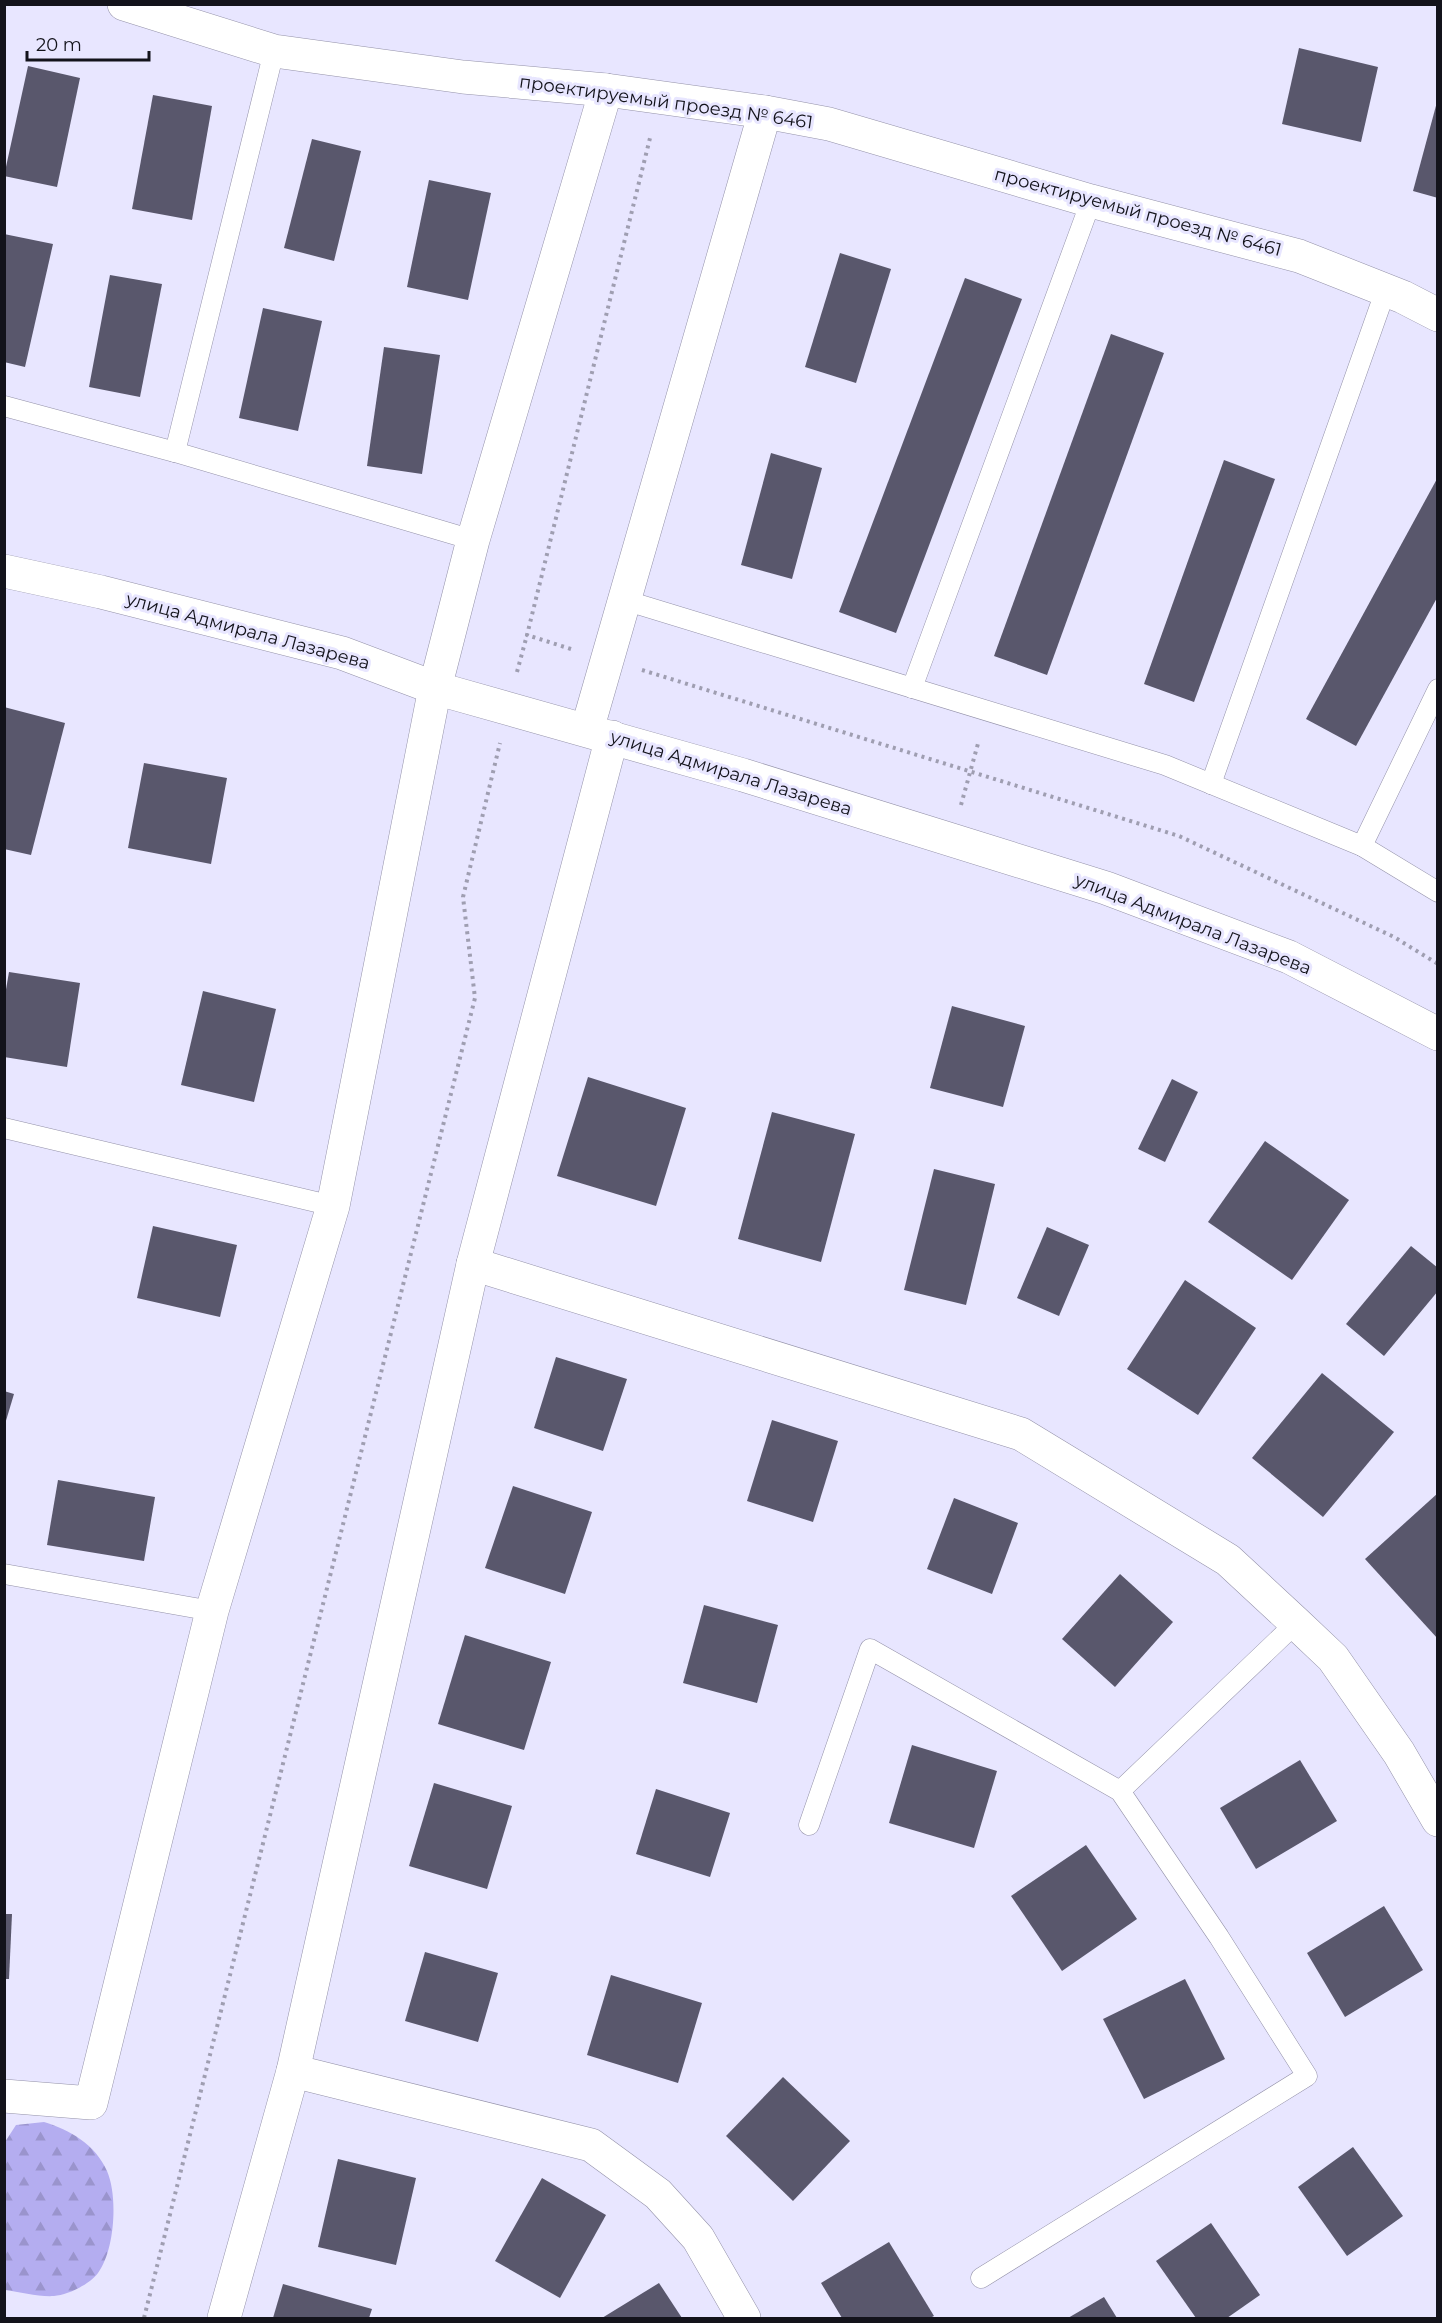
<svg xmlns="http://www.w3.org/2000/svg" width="1442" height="2323" font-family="Montserrat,sans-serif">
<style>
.forest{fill:url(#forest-firs)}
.building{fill:#59576c}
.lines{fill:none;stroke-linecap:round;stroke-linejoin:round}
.service-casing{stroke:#9492a9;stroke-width:21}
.minor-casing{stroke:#9492a9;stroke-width:34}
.path{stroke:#9f9eb1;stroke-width:4;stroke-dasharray:3 4.5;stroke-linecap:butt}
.service{stroke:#fff;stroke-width:20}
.minor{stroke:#fff;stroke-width:33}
.labels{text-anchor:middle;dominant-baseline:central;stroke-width:6;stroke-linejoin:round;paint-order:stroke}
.street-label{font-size:18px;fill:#13131b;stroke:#e8e6ff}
</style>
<defs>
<pattern id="forest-firs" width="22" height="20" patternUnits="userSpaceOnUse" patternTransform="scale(1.5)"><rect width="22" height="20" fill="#b4adf0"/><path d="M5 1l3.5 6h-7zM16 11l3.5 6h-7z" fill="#9a94cd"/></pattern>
</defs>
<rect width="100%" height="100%" fill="#e8e6ff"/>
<!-- forest -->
<path class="forest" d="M44 2122C70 2130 95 2144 107 2171 118 2196 115 2250 98 2273 90 2284 68 2295 54 2296 39 2297 20 2292 5 2290V2142L16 2125Z"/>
<!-- building -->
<g class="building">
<polygon points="1299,48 1378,67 1361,142 1282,124"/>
<polygon points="28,66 80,78 57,187 4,176"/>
<polygon points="153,95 212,106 192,220 132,209"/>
<polygon points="1437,102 1438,102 1438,198 1413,191"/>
<polygon points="312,139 361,151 334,261 284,248"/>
<polygon points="429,180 491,193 468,300 407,287"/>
<polygon points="4,234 53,244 25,367 4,362"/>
<polygon points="840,253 891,269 856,383 805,367"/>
<polygon points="110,275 162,284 140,397 89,387"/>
<polygon points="965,278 1022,299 896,633 839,612"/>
<polygon points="263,308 322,321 298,431 239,418"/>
<polygon points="1111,334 1164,353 1047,675 994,656"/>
<polygon points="384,347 440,355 422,474 367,466"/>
<polygon points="771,453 822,468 792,579 741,565"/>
<polygon points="1224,460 1275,479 1194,702 1144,684"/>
<polygon points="1438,477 1438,596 1356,746 1306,719"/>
<polygon points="4,707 65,723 31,855 4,849"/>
<polygon points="144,763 227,778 211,864 128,848"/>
<polygon points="9,972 80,983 67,1067 4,1057 4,1001"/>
<polygon points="203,991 276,1009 254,1102 181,1085"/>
<polygon points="952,1006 1025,1026 1003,1107 930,1088"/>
<polygon points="588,1077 686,1108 656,1206 557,1176"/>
<polygon points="1172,1079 1198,1092 1165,1162 1138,1149"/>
<polygon points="772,1112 855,1134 821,1262 738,1239"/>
<polygon points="1265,1141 1349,1200 1292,1280 1208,1222"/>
<polygon points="934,1169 995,1184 966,1305 904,1290"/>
<polygon points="153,1226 237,1245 220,1317 137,1298"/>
<polygon points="1047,1227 1089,1245 1059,1316 1017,1298"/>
<polygon points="1411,1246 1438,1268 1438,1291 1384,1356 1346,1324"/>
<polygon points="1185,1280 1256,1328 1198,1415 1127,1369"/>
<polygon points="556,1357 627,1379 603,1451 534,1428"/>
<polygon points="1322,1373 1394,1432 1323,1517 1252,1458"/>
<polygon points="4,1391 14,1394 5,1424 4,1424"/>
<polygon points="772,1420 838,1441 813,1522 747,1501"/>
<polygon points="58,1480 155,1497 144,1561 47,1545"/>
<polygon points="513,1486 592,1512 565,1594 485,1568"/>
<polygon points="1438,1493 1438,1639 1365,1559"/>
<polygon points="954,1498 1018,1523 992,1594 927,1569"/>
<polygon points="1120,1574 1173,1622 1115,1687 1062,1639"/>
<polygon points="704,1605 778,1625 757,1703 683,1683"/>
<polygon points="465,1635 551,1662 524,1750 438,1724"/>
<polygon points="912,1745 997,1771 974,1848 889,1823"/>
<polygon points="1300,1760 1337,1821 1256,1869 1220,1808"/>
<polygon points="434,1783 512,1806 487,1889 409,1866"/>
<polygon points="656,1789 730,1813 710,1877 636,1854"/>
<polygon points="1086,1845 1137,1919 1062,1971 1011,1896"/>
<polygon points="1384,1906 1423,1970 1345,2017 1307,1953"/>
<polygon points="4,1914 12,1914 9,1979 4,1979"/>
<polygon points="425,1952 498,1973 478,2042 405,2021"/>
<polygon points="611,1975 702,2003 678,2083 587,2055"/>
<polygon points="1185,1979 1225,2059 1144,2099 1103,2019"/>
<polygon points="783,2077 850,2141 793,2201 726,2136"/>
<polygon points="1353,2147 1403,2216 1347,2256 1298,2187"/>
<polygon points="338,2159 416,2178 396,2265 318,2247"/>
<polygon points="542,2178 606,2215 560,2298 495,2261"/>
<polygon points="1211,2223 1260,2295 1227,2318 1196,2318 1156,2261"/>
<polygon points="889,2242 934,2316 930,2318 842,2318 821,2283"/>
<polygon points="659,2283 682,2318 602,2318"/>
<polygon points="283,2284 372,2309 369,2318 273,2318"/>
<polygon points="1104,2297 1117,2318 1068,2318"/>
</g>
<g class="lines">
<!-- service casing -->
<g class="service-casing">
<g id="service">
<polyline points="4,406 175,452 473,540"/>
<polyline points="175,452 274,51"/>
<polyline points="624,600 1165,765 1362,846 1438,892"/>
<polyline points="912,688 1091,201"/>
<polyline points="1211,784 1385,292"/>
<polyline points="1362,846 1438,689"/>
<polyline points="4,1128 333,1206"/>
<polyline points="4,1574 212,1611"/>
<polyline points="1120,1791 1296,1623"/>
<polyline points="809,1825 870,1649 1120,1791 1219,1937 1307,2076 981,2278"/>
</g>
</g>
<!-- minor casing -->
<g class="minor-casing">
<g id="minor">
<polyline points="124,4 274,51 463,77 606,90 765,112 829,124 1091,201 1299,256 1403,297 1438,315"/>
<polyline points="4,571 101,592 342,653 435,688 743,775 1106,888 1289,957 1438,1034"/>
<polyline points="587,730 765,112"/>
<polyline points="473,1264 1021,1434 1228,1560 1296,1623 1333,1658 1399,1753 1438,1820"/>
<polyline points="293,2071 591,2145 658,2194 698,2238 744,2318"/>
<polyline points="4,2096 91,2103 212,1611 333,1206 435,688 473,540 606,90"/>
<polyline points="224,2318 293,2071 473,1264 612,737"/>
</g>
</g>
<!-- path -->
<g class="path">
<polyline points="571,649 527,635 651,134"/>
<polyline points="642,670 1179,836 1394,937 1438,964"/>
<polyline points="517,672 527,635"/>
<polyline points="961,805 979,740"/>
<polyline points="144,2318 475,998 463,897 500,743"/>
</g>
<!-- service -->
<use href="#service" class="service"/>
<!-- minor -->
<use href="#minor" class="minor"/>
</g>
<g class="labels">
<!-- street labels -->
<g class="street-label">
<text transform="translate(666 102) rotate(8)">проектируемый проезд № 6461</text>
<text transform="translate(1138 212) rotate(15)">проектируемый проезд № 6461</text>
<text transform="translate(248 631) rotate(15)">улица Адмирала Лазарева</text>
<text transform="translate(731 773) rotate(17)">улица Адмирала Лазарева</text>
<text transform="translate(1193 924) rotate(21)">улица Адмирала Лазарева</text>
</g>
</g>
<!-- border -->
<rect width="1442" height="2323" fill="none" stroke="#13131b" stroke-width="12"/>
<!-- scale -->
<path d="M27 51v9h122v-9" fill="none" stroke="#13131b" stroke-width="3"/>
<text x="36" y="51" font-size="18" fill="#13131b" stroke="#e8e6ff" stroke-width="4.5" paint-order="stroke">20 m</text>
</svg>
